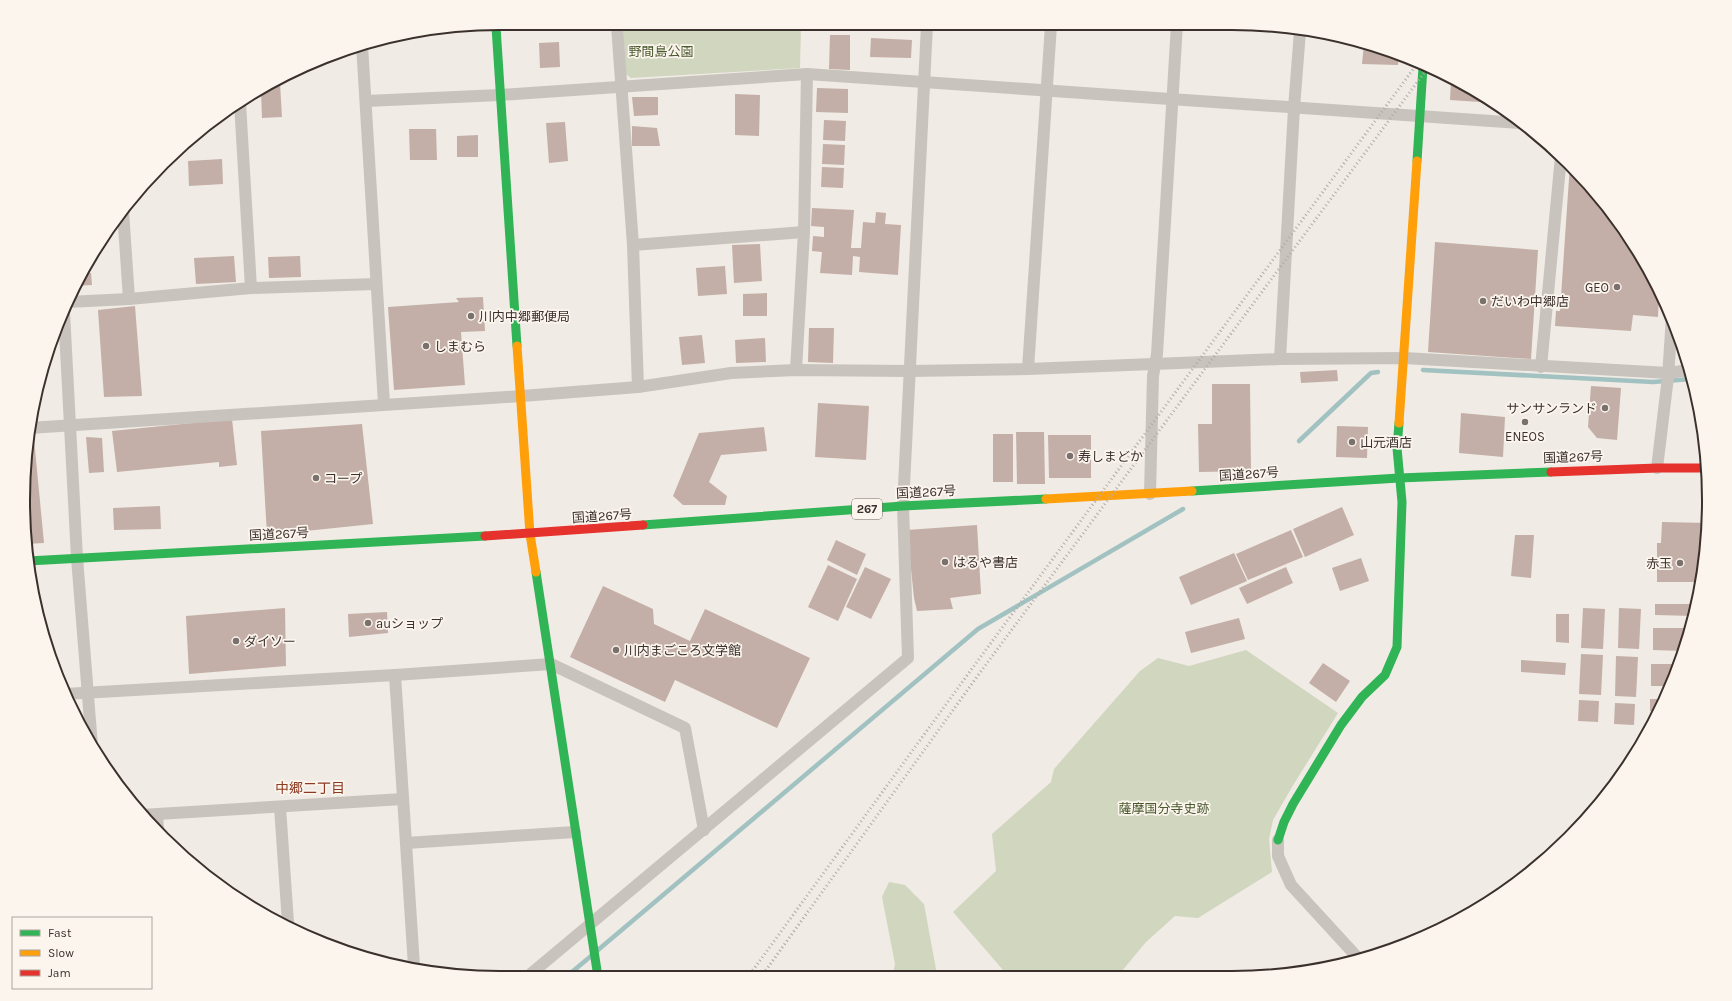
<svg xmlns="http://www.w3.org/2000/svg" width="1732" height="1001" font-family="Karla,'Noto Sans JP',sans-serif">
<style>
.green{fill:#d1d6bf}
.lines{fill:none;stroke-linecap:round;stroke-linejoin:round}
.stream{stroke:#a1c2c1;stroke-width:4.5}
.building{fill:#c3afa7}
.street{stroke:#c9c3be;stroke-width:12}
.fast{stroke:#30b455;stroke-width:9}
.slow{stroke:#ff9f0a;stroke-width:9}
.jam{stroke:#e5322d;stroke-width:9}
.rail{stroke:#b1aca8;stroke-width:3;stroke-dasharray:1 3;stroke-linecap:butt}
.poi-dot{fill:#7a716c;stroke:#fbf5ee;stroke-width:1.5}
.labels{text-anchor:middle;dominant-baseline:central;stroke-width:3.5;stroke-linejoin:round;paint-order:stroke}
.shield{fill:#fbf5ee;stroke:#756b66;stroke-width:1}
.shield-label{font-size:12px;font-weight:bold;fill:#3b302b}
.park-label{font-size:13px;fill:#4a5a2e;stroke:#fbf5ee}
.poi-label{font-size:13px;fill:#3b302b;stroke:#fbf5ee;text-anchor:start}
.street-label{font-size:13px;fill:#3b302b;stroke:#fbf5ee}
.neighbourhood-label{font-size:14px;fill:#8c3b22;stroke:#fbf5ee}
.rim{fill:none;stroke:#3b302b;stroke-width:2}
</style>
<rect width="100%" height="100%" fill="#f0ebe5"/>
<!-- green -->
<g class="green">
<polygon points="623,26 801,26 800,68 631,78 626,74"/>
<polygon points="1246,650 1338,713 1292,787 1273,820 1269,839 1272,872 1198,918 1175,916 1146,942 1117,977 1009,977 953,912 996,871 992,834 1051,782 1054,769 1140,671 1158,658 1189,666"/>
<polygon points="889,882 905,885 924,904 936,969 933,977 892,977 895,964 882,897"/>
</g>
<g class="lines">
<!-- stream -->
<g class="stream">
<polyline points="1423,370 1653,382 1691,379"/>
<polyline points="1299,441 1371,373 1378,372"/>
<polyline points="598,950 978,629 1183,509"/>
<polyline points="566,977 591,956"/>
</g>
</g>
<!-- building -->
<g class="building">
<polygon points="830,35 850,35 850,70 829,69"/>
<polygon points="871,38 912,40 911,58 870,57"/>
<polygon points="559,42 560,67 540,68 539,43"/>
<polygon points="1364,44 1385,48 1399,55 1398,65 1362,64"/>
<polygon points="1451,81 1495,103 1450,100"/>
<polygon points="272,83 280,83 282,117 262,118 261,90"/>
<polygon points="817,88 848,89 848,113 816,112"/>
<polygon points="735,94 760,95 759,136 735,135"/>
<polygon points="632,97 658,97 658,115 634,116"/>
<polygon points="824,120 846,121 845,141 823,140"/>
<polygon points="565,122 568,161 549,163 546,123"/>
<polygon points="632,126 657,128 660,146 632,146"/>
<polygon points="409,129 436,129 437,160 410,160"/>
<polygon points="478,135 478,157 457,157 457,136"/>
<polygon points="823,144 845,145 844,165 822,164"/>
<polygon points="222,159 223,184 189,186 188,161"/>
<polygon points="1570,164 1628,235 1659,293 1658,317 1633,315 1631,331 1555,326 1556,311 1560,311"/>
<polygon points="822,167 844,168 843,188 821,187"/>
<polygon points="812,208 854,210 851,248 861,248 863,222 875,223 876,212 886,213 885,224 901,225 898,275 859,272 860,257 853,256 852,275 820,273 822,252 812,251 813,236 824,237 824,227 811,226"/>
<polygon points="1435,242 1538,250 1531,359 1428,352"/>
<polygon points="760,244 762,281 734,283 732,245"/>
<polygon points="234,256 236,282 196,284 194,258"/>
<polygon points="300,256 301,277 269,278 268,257"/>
<polygon points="725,266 727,294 698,296 696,268"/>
<polygon points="81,273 91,273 92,285 74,286"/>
<polygon points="767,293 767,316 743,316 743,294"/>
<polygon points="483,297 485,331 461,332 465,385 394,390 388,307 459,302 456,298"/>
<polygon points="135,306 142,396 104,397 98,310"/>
<polygon points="809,328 834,328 833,363 808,362"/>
<polygon points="702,335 705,363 682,365 679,337"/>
<polygon points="765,338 766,362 736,363 735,340"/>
<polygon points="1337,370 1338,381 1301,383 1300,372"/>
<polygon points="1212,384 1250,384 1251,471 1199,472 1198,424 1212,424"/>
<polygon points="1591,386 1621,388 1617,440 1597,438 1588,427"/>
<polygon points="818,403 869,406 866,460 815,457"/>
<polygon points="1461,413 1505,417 1503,457 1459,453"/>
<polygon points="232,419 237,465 219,467 219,462 117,472 112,431"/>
<polygon points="362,424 373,524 267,535 261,431"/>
<polygon points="1337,426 1368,427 1367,458 1336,457"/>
<polygon points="764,427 767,451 721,455 709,482 727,496 725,505 683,505 673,496 699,433"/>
<polygon points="1016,432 1044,432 1045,484 1017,484"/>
<rect x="993" y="434" width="20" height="48"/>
<polygon points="1048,435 1091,435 1091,478 1049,478"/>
<polygon points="86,437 102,438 104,472 89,473"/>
<polygon points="27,439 34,439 44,543 26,544 24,532"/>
<polygon points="160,506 161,529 114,530 113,508"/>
<polygon points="1342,507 1354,535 1305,557 1293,529"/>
<polygon points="1662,522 1707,523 1701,582 1657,582 1657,543 1661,543"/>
<polygon points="977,525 981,594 950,598 953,609 917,611 914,598 907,530"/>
<polygon points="1291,530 1303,557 1248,580 1236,554"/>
<polygon points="1515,535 1534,535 1531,578 1511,576"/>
<polygon points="836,540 866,554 857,575 827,560"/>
<polygon points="1234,553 1247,581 1191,605 1179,577"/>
<polygon points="1361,558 1369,581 1340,591 1332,568"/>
<polygon points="828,565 857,579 838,621 808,607"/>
<polygon points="865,567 891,579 871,619 846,607"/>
<polygon points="1286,567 1293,583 1247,604 1239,588"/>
<polygon points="603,586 653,609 654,624 690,641 705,609 810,658 777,728 675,680 665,702 570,657"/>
<polygon points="1655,604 1697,604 1693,616 1655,615"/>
<polygon points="285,608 286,666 189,674 186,616"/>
<polygon points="1583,608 1605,609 1603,649 1581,648"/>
<polygon points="1619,608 1641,609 1639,649 1618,648"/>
<polygon points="387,612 388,633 349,637 348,614"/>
<polygon points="1556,614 1569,614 1569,643 1556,642"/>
<polygon points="1239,618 1245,639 1191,653 1185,632"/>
<polygon points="1653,628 1689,628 1683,651 1653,650"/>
<polygon points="1581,654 1603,655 1601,695 1579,694"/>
<polygon points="1616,656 1638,657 1636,697 1615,696"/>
<polygon points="1521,660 1566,663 1565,675 1521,672"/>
<polygon points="1323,663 1350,681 1336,702 1309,683"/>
<polygon points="1651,664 1679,664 1671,686 1651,686"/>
<polygon points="1650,699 1664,699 1658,711 1650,711"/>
<polygon points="1579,700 1599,701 1598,722 1578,721"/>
<polygon points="1615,703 1635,704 1634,725 1614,724"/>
</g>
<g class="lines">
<!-- street -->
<g class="street">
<polyline points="617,26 633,245 638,387"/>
<polyline points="362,45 384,404"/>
<polyline points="366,101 500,95 807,74 1520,123"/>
<polyline points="240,103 251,288"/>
<polyline points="123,211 129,299"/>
<polyline points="633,245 804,232"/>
<polyline points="67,302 129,299 251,288 376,284"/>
<polyline points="64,312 77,558 92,746"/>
<polyline points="1280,359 1294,108 1300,31"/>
<polyline points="1541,367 1561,156"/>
<polyline points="1028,369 1051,25"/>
<polyline points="796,370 804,232 807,74"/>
<polyline points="29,428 522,396 638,387 731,373 796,370 911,371 1028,369 1280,359 1404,358 1668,373 1689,370"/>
<polyline points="1657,468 1668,377 1672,316"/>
<polyline points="1150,494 1153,376 1157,354 1177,24"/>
<polyline points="395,675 414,966"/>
<polyline points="65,694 395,675 551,664 685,728 704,830"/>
<polyline points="280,807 288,923"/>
<polyline points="141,815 403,799"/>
<polyline points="157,815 158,830"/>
<polyline points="1278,840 1278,856 1291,885 1358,958"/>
<polyline points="406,843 575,832"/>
<polyline points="527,977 908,658 903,506 927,25"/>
</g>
<!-- fast -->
<g class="fast">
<polyline points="496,27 517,346"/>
<polyline points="1417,161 1423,67"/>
<polyline points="1192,491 1399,478 1551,472"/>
<polyline points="643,525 903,506 1046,499"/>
<polyline points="28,561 485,536"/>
<polyline points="536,572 598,977"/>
<polyline points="1278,840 1284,822 1293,804 1341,725 1362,697 1385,675 1397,647 1402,502 1397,448 1399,423"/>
</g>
<!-- slow -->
<g class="slow">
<polyline points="517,346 530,534 536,572"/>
<polyline points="1399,423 1417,161"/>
<polyline points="1046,499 1192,491"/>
</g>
<!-- jam -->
<g class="jam">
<polyline points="1551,472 1657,468 1706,468"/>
<polyline points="485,536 643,525"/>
</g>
<!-- rail -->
<g class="rail">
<polyline points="748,977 971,670 1417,64"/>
<polyline points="761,977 979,674 1427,69"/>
</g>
</g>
<!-- markers -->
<g class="poi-dot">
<circle cx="1617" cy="287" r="4"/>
<circle cx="1483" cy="301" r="4"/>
<circle cx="471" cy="316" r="4"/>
<circle cx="426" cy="346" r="4"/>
<circle cx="1605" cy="408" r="4"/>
<circle cx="1525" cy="422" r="4"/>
<circle cx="1352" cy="442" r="4"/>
<circle cx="1070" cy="456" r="4"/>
<circle cx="316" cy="478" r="4"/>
<circle cx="945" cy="562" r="4"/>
<circle cx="1680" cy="563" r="4"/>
<circle cx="368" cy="623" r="4"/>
<circle cx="236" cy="641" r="4"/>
<circle cx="616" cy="650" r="4"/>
</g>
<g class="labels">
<!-- shield labels -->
<rect class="shield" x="852" y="499" width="30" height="20" rx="3"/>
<g class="shield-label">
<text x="867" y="509">267</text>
</g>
<!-- park labels -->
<g class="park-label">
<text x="661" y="51">野間島公園</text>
<text x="1164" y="808">薩摩国分寺史跡</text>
</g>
<!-- poi labels -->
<g class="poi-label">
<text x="1609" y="287" text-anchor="end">GEO</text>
<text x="1491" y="301">だいわ中郷店</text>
<text x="479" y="316">川内中郷郵便局</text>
<text x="434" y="346">しまむら</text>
<text x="1597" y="408" text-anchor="end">サンサンランド</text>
<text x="1525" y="436" text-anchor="middle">ENEOS</text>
<text x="1360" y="442">山元酒店</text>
<text x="1078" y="456">寿しまどか</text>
<text x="324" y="478">コープ</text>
<text x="953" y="562">はるや書店</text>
<text x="1672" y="563" text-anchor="end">赤玉</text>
<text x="376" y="623">auショップ</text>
<text x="244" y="641">ダイソー</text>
<text x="624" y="650">川内まごころ文学館</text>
</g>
<!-- street labels -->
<g class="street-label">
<text transform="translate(1573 457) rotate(-2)">国道267号</text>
<text transform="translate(1249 474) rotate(-4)">国道267号</text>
<text transform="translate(926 492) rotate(-3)">国道267号</text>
<text transform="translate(602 516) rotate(-4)">国道267号</text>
<text transform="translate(279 534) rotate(-3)">国道267号</text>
</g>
<!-- neighbourhood labels -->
<g class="neighbourhood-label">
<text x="310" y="788">中郷二丁目</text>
</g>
</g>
<!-- crop -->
<path d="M0 0H1732V1001H0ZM500 30H1232A470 470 0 0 1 1702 500V501A470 470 0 0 1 1232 971H500A470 470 0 0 1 30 501V500A470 470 0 0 1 500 30Z" fill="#fbf5ee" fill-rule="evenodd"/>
<path class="rim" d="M500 30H1232A470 470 0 0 1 1702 500V501A470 470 0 0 1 1232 971H500A470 470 0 0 1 30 501V500A470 470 0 0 1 500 30Z"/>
<!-- legend -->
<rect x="12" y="917" width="140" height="72" fill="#fbf5ee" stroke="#aea6a0"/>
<rect x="20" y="930" width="20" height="6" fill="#30b455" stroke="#aea6a0"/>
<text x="48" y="937" font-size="12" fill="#3b302b">Fast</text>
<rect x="20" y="950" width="20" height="6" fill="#ff9f0a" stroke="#aea6a0"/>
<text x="48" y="957" font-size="12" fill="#3b302b">Slow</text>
<rect x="20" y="970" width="20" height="6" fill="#e5322d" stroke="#aea6a0"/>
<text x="48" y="977" font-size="12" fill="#3b302b">Jam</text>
</svg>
